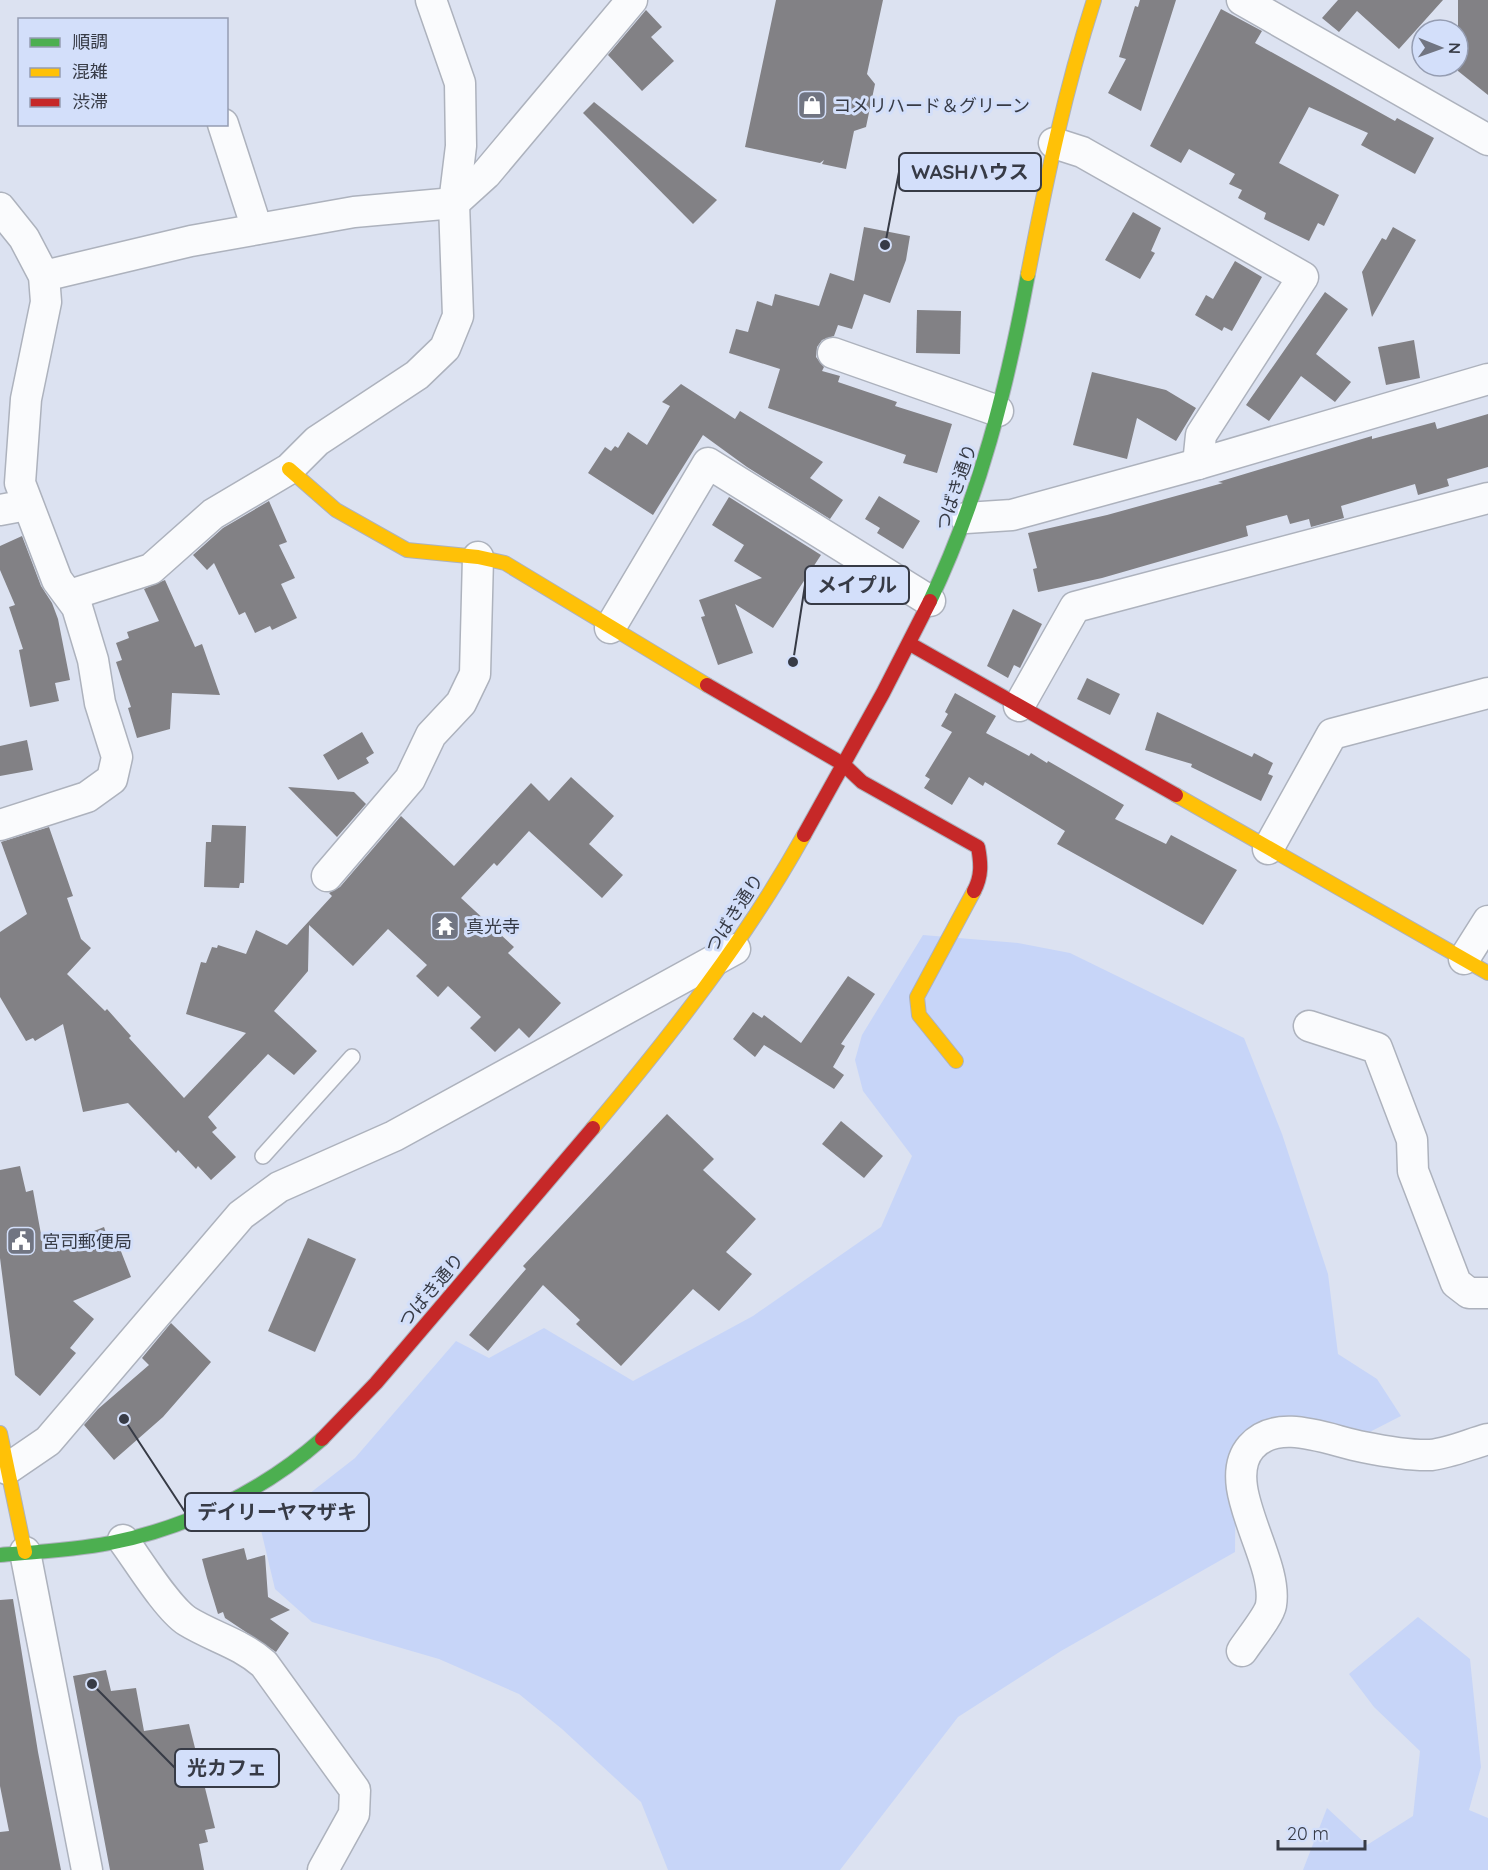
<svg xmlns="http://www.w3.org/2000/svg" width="1488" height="1870" font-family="Quicksand,'Noto Sans JP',sans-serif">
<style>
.green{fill:#c7d5f8}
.building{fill:#828185}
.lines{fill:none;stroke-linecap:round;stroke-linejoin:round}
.lane-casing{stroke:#adb2bd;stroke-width:18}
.street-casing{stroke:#adb2bd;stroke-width:33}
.fast-casing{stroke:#adb2bd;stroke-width:16}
.slow-casing{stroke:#adb2bd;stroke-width:16}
.jam-casing{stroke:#adb2bd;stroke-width:16}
.lane{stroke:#fafbfd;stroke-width:15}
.street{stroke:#fafbfd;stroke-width:30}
.fast{stroke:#4caf50;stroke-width:14}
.slow{stroke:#ffc107;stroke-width:14}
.jam{stroke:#c62828;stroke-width:14}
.labels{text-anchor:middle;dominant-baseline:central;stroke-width:6;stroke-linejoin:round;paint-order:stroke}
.poi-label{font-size:18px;fill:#373b46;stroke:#d3dffa;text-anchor:start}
.street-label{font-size:18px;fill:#373b46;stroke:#d3dffa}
.leader{fill:none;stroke:#373b46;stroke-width:2}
.callout-dot{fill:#373b46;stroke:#d3dffa;stroke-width:2}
.callout{fill:#d3dffa;stroke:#373b46;stroke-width:2}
.callout-label{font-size:20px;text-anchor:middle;font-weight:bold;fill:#373b46}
</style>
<rect width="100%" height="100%" fill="#dce2f1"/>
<!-- green -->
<g class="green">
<polygon points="923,935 1018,943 1070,953 1244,1038 1282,1134 1328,1274 1338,1354 1377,1379 1401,1416 1354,1440 1288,1430 1236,1440 1235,1552 1061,1651 958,1717 840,1870 668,1870 641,1802 562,1729 519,1694 439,1659 312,1622 275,1589 260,1526 305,1497 355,1458 456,1341 489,1358 544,1328 633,1381 753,1316 881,1227 912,1156 863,1091 855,1060 862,1035"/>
<polygon points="1418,1617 1470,1659 1481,1767 1469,1810 1488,1818 1488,1870 1303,1870 1327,1808 1367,1845 1413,1816 1420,1751 1374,1707 1349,1674"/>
</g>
<!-- building -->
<g class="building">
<polygon points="776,0 883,0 867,74 875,84 866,127 854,131 846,169 822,164 824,160 820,163 745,147"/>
<polygon points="1140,0 1176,0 1141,111 1108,93 1126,59 1119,57 1135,6 1138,7"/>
<polygon points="1338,0 1443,0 1399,49 1357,11 1339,32 1322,18"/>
<polygon points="1458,0 1488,0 1488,95 1458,71"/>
<polygon points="1221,9 1262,31 1255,43 1395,121 1397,118 1434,138 1415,174 1361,145 1368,133 1309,107 1279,163 1339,195 1324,226 1318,223 1309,241 1264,219 1266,213 1238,198 1242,190 1229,184 1235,174 1189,149 1181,163 1150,146"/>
<polygon points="646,10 662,27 651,37 674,61 642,91 608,55"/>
<polygon points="594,102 717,200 693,224 583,113"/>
<polygon points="1133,212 1161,228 1151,251 1155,253 1140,279 1105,260"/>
<polygon points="864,227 910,236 906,260 890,303 864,294 852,329 838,325 834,336 822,340 817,347 816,357 824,367 822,371 840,376 838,382 897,402 895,406 952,424 937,473 903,463 906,455 768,408 780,369 729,353 736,329 748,332 757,301 772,306 775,294 819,306 830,273 854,281"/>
<polygon points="1393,227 1416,240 1372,317 1362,272 1382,238 1386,240"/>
<polygon points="1235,261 1262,277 1232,331 1224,327 1222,331 1195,315 1206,295 1213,299"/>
<polygon points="1325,292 1348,309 1316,354 1351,382 1335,402 1301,376 1269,421 1246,405"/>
<polygon points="917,310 961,311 960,354 916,353"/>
<polygon points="1414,340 1420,378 1386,385 1378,347"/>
<polygon points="1092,372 1166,390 1196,408 1176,441 1137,418 1127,459 1073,445"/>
<polygon points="681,384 735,419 740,411 823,462 810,478 843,500 830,519 747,467 703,435 653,515 588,473 605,447 611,451 615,446 618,448 628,432 647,445 670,406 662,402"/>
<polygon points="1488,414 1488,467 1447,479 1449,486 1418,495 1415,484 1341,506 1344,518 1311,527 1309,519 1290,524 1287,515 1246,526 1248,536 1102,578 1038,592 1033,569 1037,568 1028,533 1107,515 1223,483 1218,482 1372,436 1372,439 1435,422 1437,429"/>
<polygon points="879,496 920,521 903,549 877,533 880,528 865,519"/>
<polygon points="729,497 821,555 773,628 735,604 753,653 718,665 701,617 705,616 699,600 762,578 734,561 744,545 712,525"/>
<polygon points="269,501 287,542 279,545 295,578 281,584 297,618 272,630 270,626 255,633 245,612 239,615 214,563 207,570 193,555 223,528"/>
<polygon points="22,536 41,586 52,603 58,619 70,680 55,683 59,701 30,707 19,650 23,649 9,607 15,605 0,570 0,546"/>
<polygon points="165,580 195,647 202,644 220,695 172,693 170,729 137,738 128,708 131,707 116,662 122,660 116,643 129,638 127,632 159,621 144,589"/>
<polygon points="1013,609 1042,624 1020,668 1014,665 1008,678 987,666"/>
<polygon points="1087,678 1120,694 1110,715 1077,699"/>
<polygon points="955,693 996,716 986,733 1029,756 1031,753 1047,763 1048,761 1124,805 1115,819 1166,844 1171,835 1237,870 1203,925 1057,844 1065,831 985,782 983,786 969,777 952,805 924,788 930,779 925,776 952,732 941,726 948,714 945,712"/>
<polygon points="1157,712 1252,757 1254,753 1273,763 1268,774 1273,776 1261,801 1191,767 1192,764 1145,750"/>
<polygon points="362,732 374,753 366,758 369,763 338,780 323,755"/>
<polygon points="27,740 33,770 0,776 0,746"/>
<polygon points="571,777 614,816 589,844 623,875 602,898 529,831 497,866 494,863 461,898 514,947 508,953 561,1003 529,1038 519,1028 495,1052 470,1028 481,1017 448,986 438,997 416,976 427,965 388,929 353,966 309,925 308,971 274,1011 317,1051 294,1075 268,1054 208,1117 217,1128 212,1132 236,1157 211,1180 198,1166 196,1169 178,1150 176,1153 128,1103 83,1112 63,1024 35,1041 33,1038 26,1041 0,997 0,932 27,914 1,842 49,827 73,896 67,898 81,939 91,948 67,974 105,1011 107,1009 131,1036 129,1038 184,1098 246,1033 186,1014 201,962 206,963 212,947 217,948 218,945 246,954 256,930 287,945 332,896 329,893 340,887 401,816 454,866 531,783 549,801"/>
<polygon points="288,787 354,792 366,804 337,837"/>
<polygon points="212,825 246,826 244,883 240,883 239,888 204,887 206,842 211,842"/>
<polygon points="848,976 875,994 841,1044 845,1046 833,1067 844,1075 834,1089 764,1045 755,1057 733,1039 753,1012 762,1018 764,1015 801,1043"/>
<polygon points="667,1114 714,1159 703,1170 756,1219 726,1252 752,1274 719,1311 693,1289 621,1366 576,1324 580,1320 543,1285 488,1351 469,1335 526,1269 523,1266"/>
<polygon points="841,1121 883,1156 864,1178 822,1144"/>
<polygon points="20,1166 26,1192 33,1190 44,1251 104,1227 108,1239 115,1236 131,1277 73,1301 94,1319 70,1348 76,1353 40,1396 15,1375 0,1258 0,1170"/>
<polygon points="308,1238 356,1259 315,1352 268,1331"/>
<polygon points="171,1323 211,1362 163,1417 114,1460 84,1425 98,1409 149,1365 142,1358"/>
<polygon points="244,1548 247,1560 265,1555 268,1597 290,1610 270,1619 289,1633 276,1652 225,1618 223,1612 218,1614 207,1578 202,1559"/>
<polygon points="13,1599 38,1752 61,1870 0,1870 0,1832 9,1831 0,1786 0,1600"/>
<polygon points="106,1670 111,1691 136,1688 144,1731 189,1724 215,1828 205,1830 208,1842 199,1844 204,1870 110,1870 73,1676"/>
</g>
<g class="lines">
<!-- lane casing -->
<g class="lane-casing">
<polyline id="lane" points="263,1156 352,1057"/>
</g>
<!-- street casing -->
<g class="street-casing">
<g id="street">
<polyline points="1242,0 1488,140"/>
<polyline points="223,124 257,229"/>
<polyline points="1054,143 1082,152 1303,277 1201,435 1198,464"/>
<polyline points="0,208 24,238 44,276 46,302 26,399 20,483 57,580 77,607 93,660 100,703 117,757 112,779 87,797 0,825"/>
<polyline points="44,276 191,241 354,212 454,203 486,174 632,0"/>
<polyline points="833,353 998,411"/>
<polyline points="0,510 27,505"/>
<polyline points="966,518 1012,515 1198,464 1488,379"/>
<polyline points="70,595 151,569 213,514 289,469 317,441 417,375 445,348 458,316 454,203 461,146 460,83 431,0"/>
<polyline points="610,628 708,463 930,601"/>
<polyline points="1019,706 1075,607 1488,498"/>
<polyline points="1268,849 1332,734 1488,693"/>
<polyline points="327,876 410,779 431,735 461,703 475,674 478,557"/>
<polyline points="1464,959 1488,921"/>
<polyline points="1309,1026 1377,1048 1412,1140 1413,1171 1456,1283 1469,1293 1488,1293"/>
<polyline points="7,1469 48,1441 241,1215 279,1187 394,1136 735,949"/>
<path d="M123 1540C138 1560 167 1608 187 1621 213 1637 240 1643 264 1664L355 1790 354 1814 323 1870"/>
<polyline points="25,1552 87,1870"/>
<path d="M1242 1651C1249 1640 1269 1616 1271 1605 1279 1559 1218 1485 1251 1447 1278 1416 1330 1441 1363 1447 1383 1451 1410 1456 1431 1455 1449 1453 1470 1444 1488 1439"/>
</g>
</g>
<!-- fast casing -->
<g class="fast-casing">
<g id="fast">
<path d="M930 601C980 496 1007 387 1028 274"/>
<path d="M0 1555C37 1552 74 1550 110 1543 187 1528 263 1491 322 1439"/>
</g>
</g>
<!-- slow casing -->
<g class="slow-casing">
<g id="slow">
<path d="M1028 274C1046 181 1065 90 1094 0"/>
<polyline points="289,469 336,510 407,550 478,557 505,563 707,685"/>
<polyline points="1176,795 1488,973"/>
<polyline points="956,1061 919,1015 917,997 974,891"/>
<path d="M593 1128C671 1035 745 941 804 835"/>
<polyline points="0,1433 25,1552"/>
</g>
</g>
<!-- jam casing -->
<g class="jam-casing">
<g id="jam">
<polyline points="910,644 1176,795"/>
<path d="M707 685 843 764 862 782 978 847C981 863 982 876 974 891"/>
<polyline points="804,835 883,693 930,601"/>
<polyline points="322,1439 376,1383 593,1128"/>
</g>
</g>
<!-- lane -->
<use href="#lane" class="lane"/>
<!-- street -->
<use href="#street" class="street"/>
<!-- fast -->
<use href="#fast" class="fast"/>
<!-- slow -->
<use href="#slow" class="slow"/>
<!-- jam -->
<use href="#jam" class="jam"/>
</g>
<!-- icons -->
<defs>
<g id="shop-square" transform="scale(1.5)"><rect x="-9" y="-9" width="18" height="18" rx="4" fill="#717582" stroke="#d3dffa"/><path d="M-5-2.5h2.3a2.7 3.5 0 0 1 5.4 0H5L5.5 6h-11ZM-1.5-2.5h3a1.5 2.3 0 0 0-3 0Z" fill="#fff"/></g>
<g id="temple-square" transform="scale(1.5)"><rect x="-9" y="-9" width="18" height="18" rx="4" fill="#717582" stroke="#d3dffa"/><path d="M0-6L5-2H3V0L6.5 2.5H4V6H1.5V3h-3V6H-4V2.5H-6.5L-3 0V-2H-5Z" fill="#fff"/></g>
<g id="civic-square" transform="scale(1.5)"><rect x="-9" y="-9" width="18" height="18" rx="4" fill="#717582" stroke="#d3dffa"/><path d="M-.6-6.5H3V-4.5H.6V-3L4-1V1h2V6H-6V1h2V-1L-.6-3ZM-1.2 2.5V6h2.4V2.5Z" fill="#fff"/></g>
</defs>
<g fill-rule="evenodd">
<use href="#shop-square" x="812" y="105"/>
<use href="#temple-square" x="445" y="926"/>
<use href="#civic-square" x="21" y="1241"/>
</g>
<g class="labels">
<!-- poi labels -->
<g class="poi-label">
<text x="833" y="105">コメリハード＆グリーン</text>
<text x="466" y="926">真光寺</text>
<text x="42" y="1241">宮司郵便局</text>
</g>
<!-- street labels -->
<g class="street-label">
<text transform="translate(956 487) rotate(-71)">つばき通り</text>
<text transform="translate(734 913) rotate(-57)">つばき通り</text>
<text transform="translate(431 1290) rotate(-50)">つばき通り</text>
</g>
</g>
<!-- callouts -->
<path class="leader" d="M885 245L899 172M793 662L805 585M124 1419L185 1512M92 1684L175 1768"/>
<g class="callout-dot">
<circle cx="885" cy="245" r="6"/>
<circle cx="793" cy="662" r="6"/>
<circle cx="124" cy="1419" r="6"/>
<circle cx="92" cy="1684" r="6"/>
</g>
<g class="callout">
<rect x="899" y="153" width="142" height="38" rx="6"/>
<rect x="805" y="566" width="104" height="38" rx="6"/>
<rect x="185" y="1493" width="184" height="38" rx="6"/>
<rect x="175" y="1749" width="104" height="38" rx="6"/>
</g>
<g class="callout-label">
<text x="970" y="179">WASHハウス</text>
<text x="857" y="592">メイプル</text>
<text x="277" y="1519">デイリーヤマザキ</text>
<text x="227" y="1775">光カフェ</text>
</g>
<!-- legend -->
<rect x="18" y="18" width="210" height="108" fill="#d3dffa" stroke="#959db2" stroke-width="1.5"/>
<rect x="30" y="38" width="30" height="9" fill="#4caf50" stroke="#959db2" stroke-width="1.5"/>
<text x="72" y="48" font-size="18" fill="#373b46">順調</text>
<rect x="30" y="68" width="30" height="9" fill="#ffc107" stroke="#959db2" stroke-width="1.5"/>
<text x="72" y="78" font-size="18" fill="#373b46">混雑</text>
<rect x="30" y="98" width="30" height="9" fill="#c62828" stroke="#959db2" stroke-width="1.5"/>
<text x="72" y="108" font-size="18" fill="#373b46">渋滞</text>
<!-- north arrow -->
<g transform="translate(1440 48) rotate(91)"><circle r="28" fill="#d3dffa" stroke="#959db2" stroke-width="1.5"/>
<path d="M0-4.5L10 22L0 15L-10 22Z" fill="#717582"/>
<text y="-9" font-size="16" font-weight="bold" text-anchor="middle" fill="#373b46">N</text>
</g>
<!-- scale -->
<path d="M1278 1840v9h87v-9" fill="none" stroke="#373b46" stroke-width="3"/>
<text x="1287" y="1840" font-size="18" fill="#373b46" stroke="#d3dffa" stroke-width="4.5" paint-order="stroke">20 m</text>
</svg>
